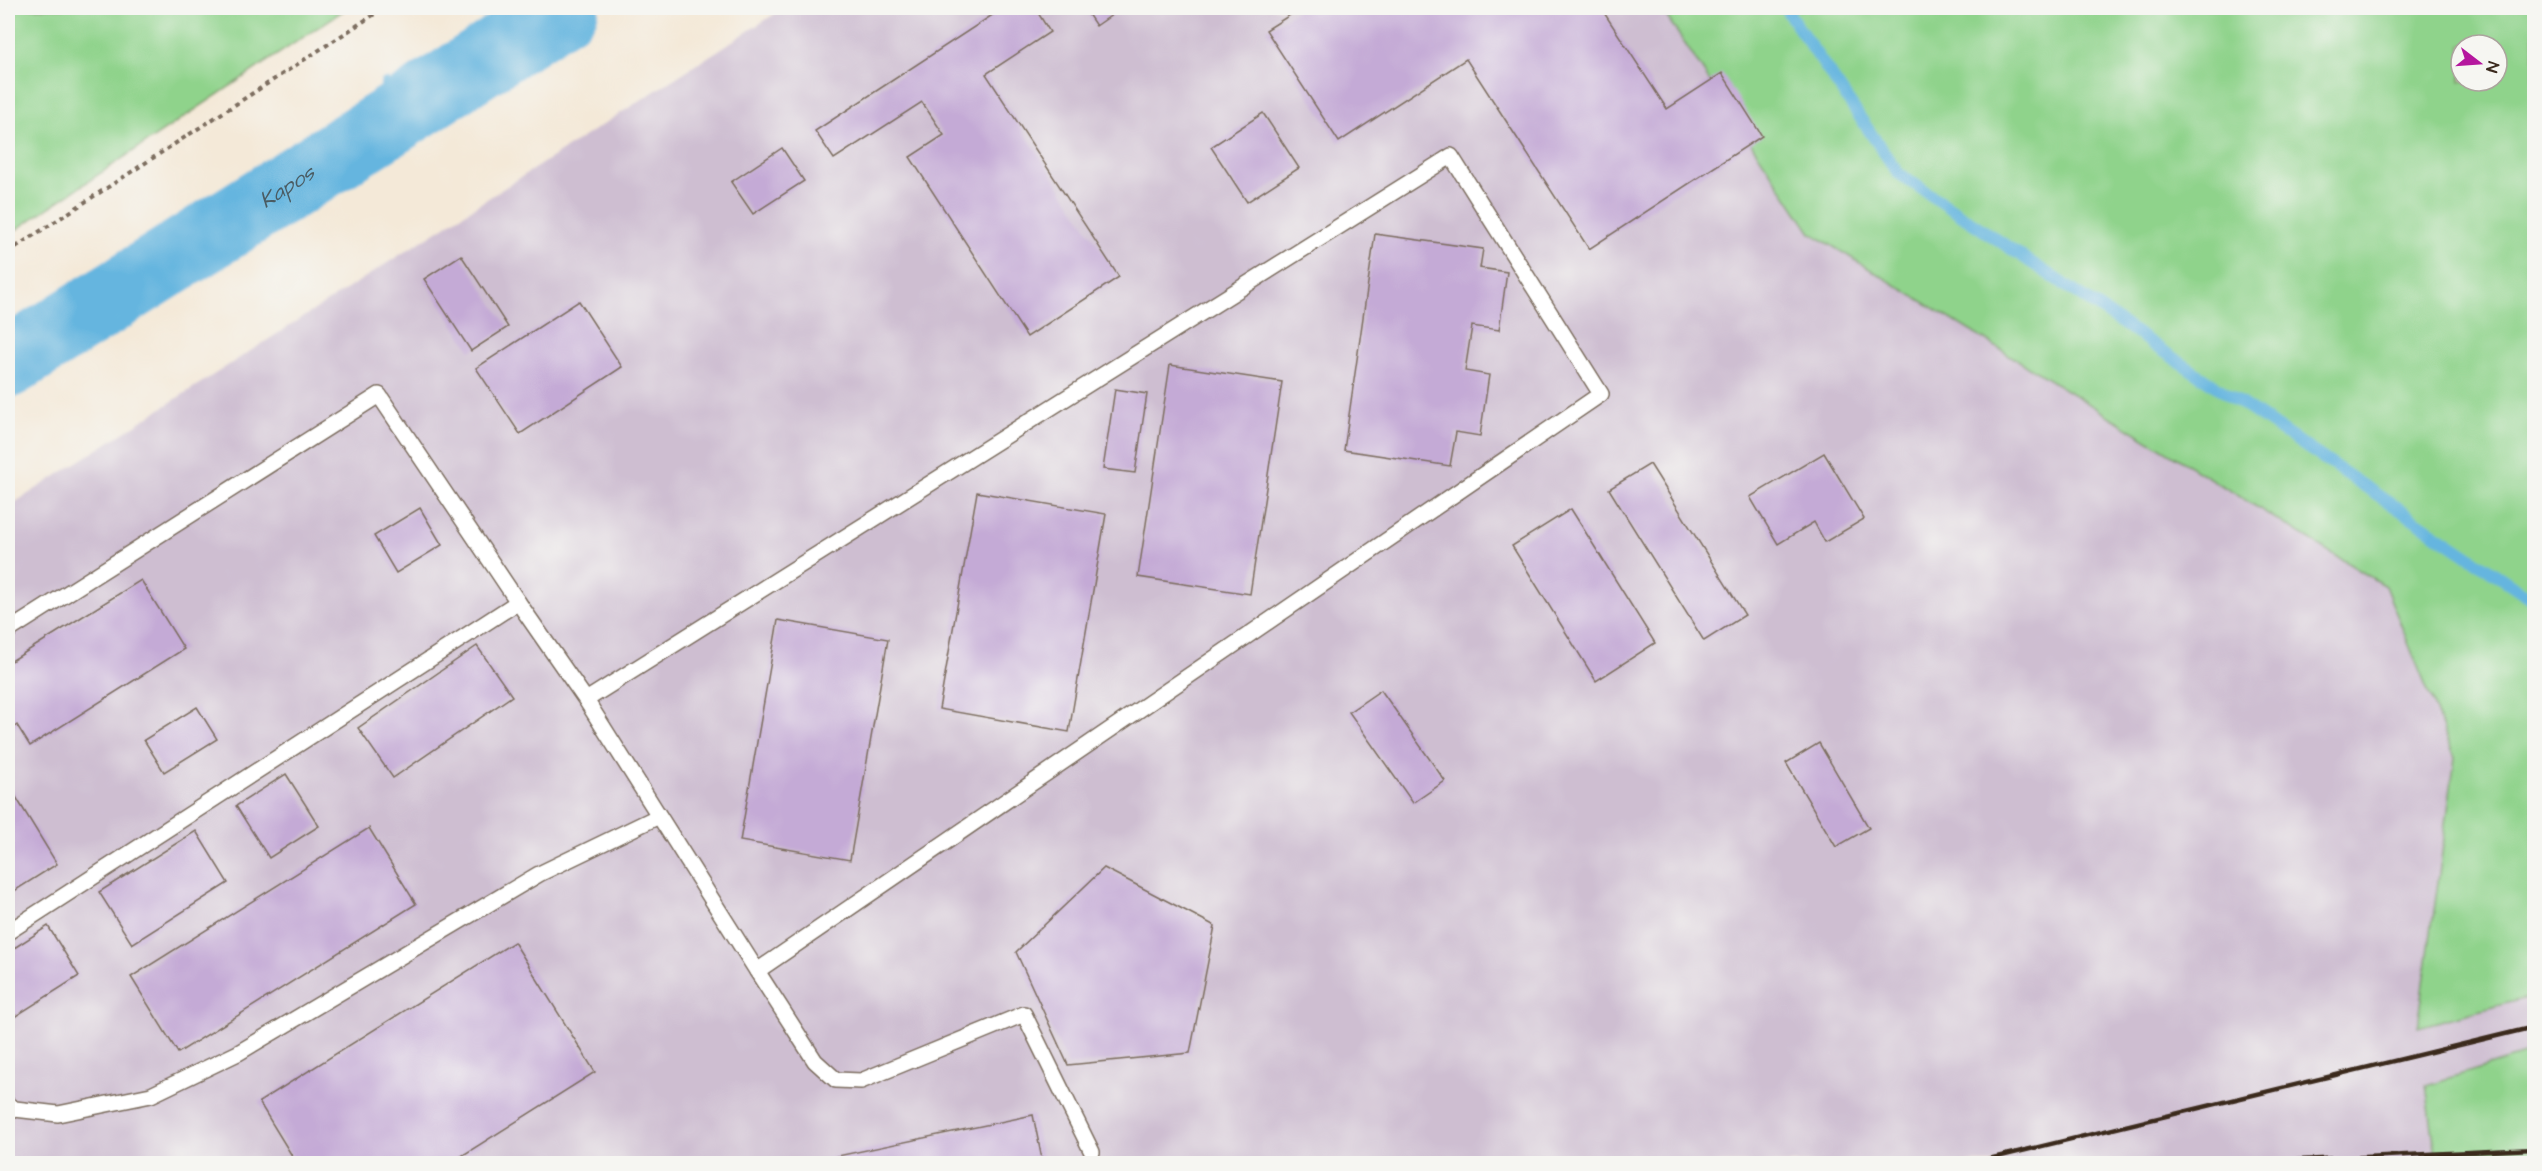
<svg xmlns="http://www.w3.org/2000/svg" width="2542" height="1171" font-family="'Architects Daughter',sans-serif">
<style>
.industrial{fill:#cebed1}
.green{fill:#8fd38b;stroke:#657e54;stroke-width:1.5;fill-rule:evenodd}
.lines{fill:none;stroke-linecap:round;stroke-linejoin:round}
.stream{stroke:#65b5df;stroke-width:12}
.river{stroke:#65b5df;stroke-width:70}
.building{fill:#c4aad6}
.lane-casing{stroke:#7c6d5f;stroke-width:18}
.path{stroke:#7c6d5f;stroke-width:4;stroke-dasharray:4.5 4.5;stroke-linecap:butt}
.lane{stroke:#fff;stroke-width:15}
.rail{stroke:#3b2a1e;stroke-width:4.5}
.labels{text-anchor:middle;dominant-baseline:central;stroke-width:4.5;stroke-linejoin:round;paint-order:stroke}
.water-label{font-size:22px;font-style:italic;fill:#4a5b62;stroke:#f6f6f2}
</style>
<rect width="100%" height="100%" fill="#f6f6f2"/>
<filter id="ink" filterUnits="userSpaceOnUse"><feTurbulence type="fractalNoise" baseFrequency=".0167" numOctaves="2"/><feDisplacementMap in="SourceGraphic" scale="12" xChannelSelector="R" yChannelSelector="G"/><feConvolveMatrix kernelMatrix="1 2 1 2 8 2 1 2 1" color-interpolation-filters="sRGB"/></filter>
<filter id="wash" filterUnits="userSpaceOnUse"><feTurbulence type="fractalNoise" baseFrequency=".008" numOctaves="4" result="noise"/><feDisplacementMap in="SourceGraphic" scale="24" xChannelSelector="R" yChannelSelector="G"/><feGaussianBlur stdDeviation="1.35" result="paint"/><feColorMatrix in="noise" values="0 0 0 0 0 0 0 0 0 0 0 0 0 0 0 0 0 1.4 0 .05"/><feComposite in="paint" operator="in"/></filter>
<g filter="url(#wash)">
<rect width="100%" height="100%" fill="#f4e9d8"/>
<!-- industrial -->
<polygon class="industrial" points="784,8 1661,8 1811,233 2385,585 2455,758 2418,1027 2534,996 2534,1052 2426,1085 2437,1163 8,1164 8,507"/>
<!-- green -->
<g class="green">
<polygon points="8,8 347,8 8,235"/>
<path d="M1661 8H2534V996L2418 1027 2455 758 2385 586 1811 233ZM2461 45H2497V81H2461Z"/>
<polygon points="2534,1052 2534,1163 2437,1163 2426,1085"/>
</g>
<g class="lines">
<!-- stream -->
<g class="stream">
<polyline points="1785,8 1898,173 2534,600"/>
<polyline points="386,84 397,117"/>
</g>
<!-- river -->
<path class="river" id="s1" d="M8 363 397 117 564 8"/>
</g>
<g id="blocks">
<!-- building -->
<g class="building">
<polygon points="1003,8 1035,8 1050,32 986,74 1119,277 1027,337 910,157 944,135 922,102 834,159 815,131"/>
<polygon points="1084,8 1118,8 1119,10 1096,26"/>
<polygon points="1301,8 1601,8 1667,109 1722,73 1762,136 1589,249 1466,59 1339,142 1266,30"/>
<polygon points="1263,113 1299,168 1247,202 1211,147"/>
<polygon points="782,148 804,181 753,214 731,182"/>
<polygon points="1375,234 1483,249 1480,268 1507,272 1499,330 1472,326 1465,371 1489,375 1480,436 1456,432 1450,466 1344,450"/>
<polygon points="461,255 508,327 471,351 424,279"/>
<polygon points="579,301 622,367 520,434 476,368"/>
<polygon points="1170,365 1282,382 1250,594 1138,577"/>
<polygon points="1115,389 1147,394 1135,473 1103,469"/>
<polygon points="1824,453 1864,519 1825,542 1814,522 1778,544 1750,497"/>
<polygon points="1650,464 1745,615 1704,641 1609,489"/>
<polygon points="977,492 1106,514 1069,732 939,709"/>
<polygon points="420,508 442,545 396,573 374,536"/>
<polygon points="1571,509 1655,643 1596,681 1512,546"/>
<polygon points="141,580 184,649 30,746 17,725 8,732 8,663"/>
<polygon points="778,620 888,639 850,860 740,841"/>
<polygon points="477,646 512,696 393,778 358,728"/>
<polygon points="1381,690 1445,781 1413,803 1349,712"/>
<polygon points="197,707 217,739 164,772 144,740"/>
<polygon points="1819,743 1869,828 1836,847 1786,763"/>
<polygon points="286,774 319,826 269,858 236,806"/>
<polygon points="8,784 57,864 8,895"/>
<polygon points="369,828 416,904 178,1053 131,977"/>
<polygon points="196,831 228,883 132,944 99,892"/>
<polygon points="1104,868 1215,926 1190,1053 1068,1065 1016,952"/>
<polygon points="48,926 79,976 8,1021 8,952"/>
<polygon points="514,942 595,1072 449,1164 297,1164 259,1102"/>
<polygon points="1033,1115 1043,1164 809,1164 809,1162"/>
</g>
</g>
</g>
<g filter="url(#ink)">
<use href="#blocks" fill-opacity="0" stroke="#7c6d5f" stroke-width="1.5"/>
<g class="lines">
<!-- lane casing -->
<g class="lane-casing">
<g id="lane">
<polyline points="518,602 586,700 757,971 1601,394 1451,156 586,700"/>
<polyline points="8,631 379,395 518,602 8,932"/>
<polyline points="757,971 815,1061 836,1080 861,1081 1024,1014 1092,1152"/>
<polyline points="8,1105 15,1109 58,1114 151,1095 238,1053 539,874 659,816"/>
</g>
</g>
<!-- path -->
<polyline class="path" points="8,252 384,8"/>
<!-- lane -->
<use href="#lane" class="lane"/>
<!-- rail -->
<g class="rail">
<polyline points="1968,1164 2534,1027"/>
<polyline points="2217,1164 2534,1149"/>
</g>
</g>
</g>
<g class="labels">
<!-- water labels -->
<g class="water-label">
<text stroke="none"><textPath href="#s1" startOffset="330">Kapos</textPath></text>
</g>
</g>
<!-- margin -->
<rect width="2542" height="1171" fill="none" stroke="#f6f6f2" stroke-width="30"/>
<!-- north arrow -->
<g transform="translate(2479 63) rotate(107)"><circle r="28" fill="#f6f6f2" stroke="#aba49d" stroke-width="1.5"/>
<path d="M0-4.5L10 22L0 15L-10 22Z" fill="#b5179e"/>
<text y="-9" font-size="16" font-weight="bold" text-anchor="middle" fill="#3b2a1e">N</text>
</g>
</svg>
